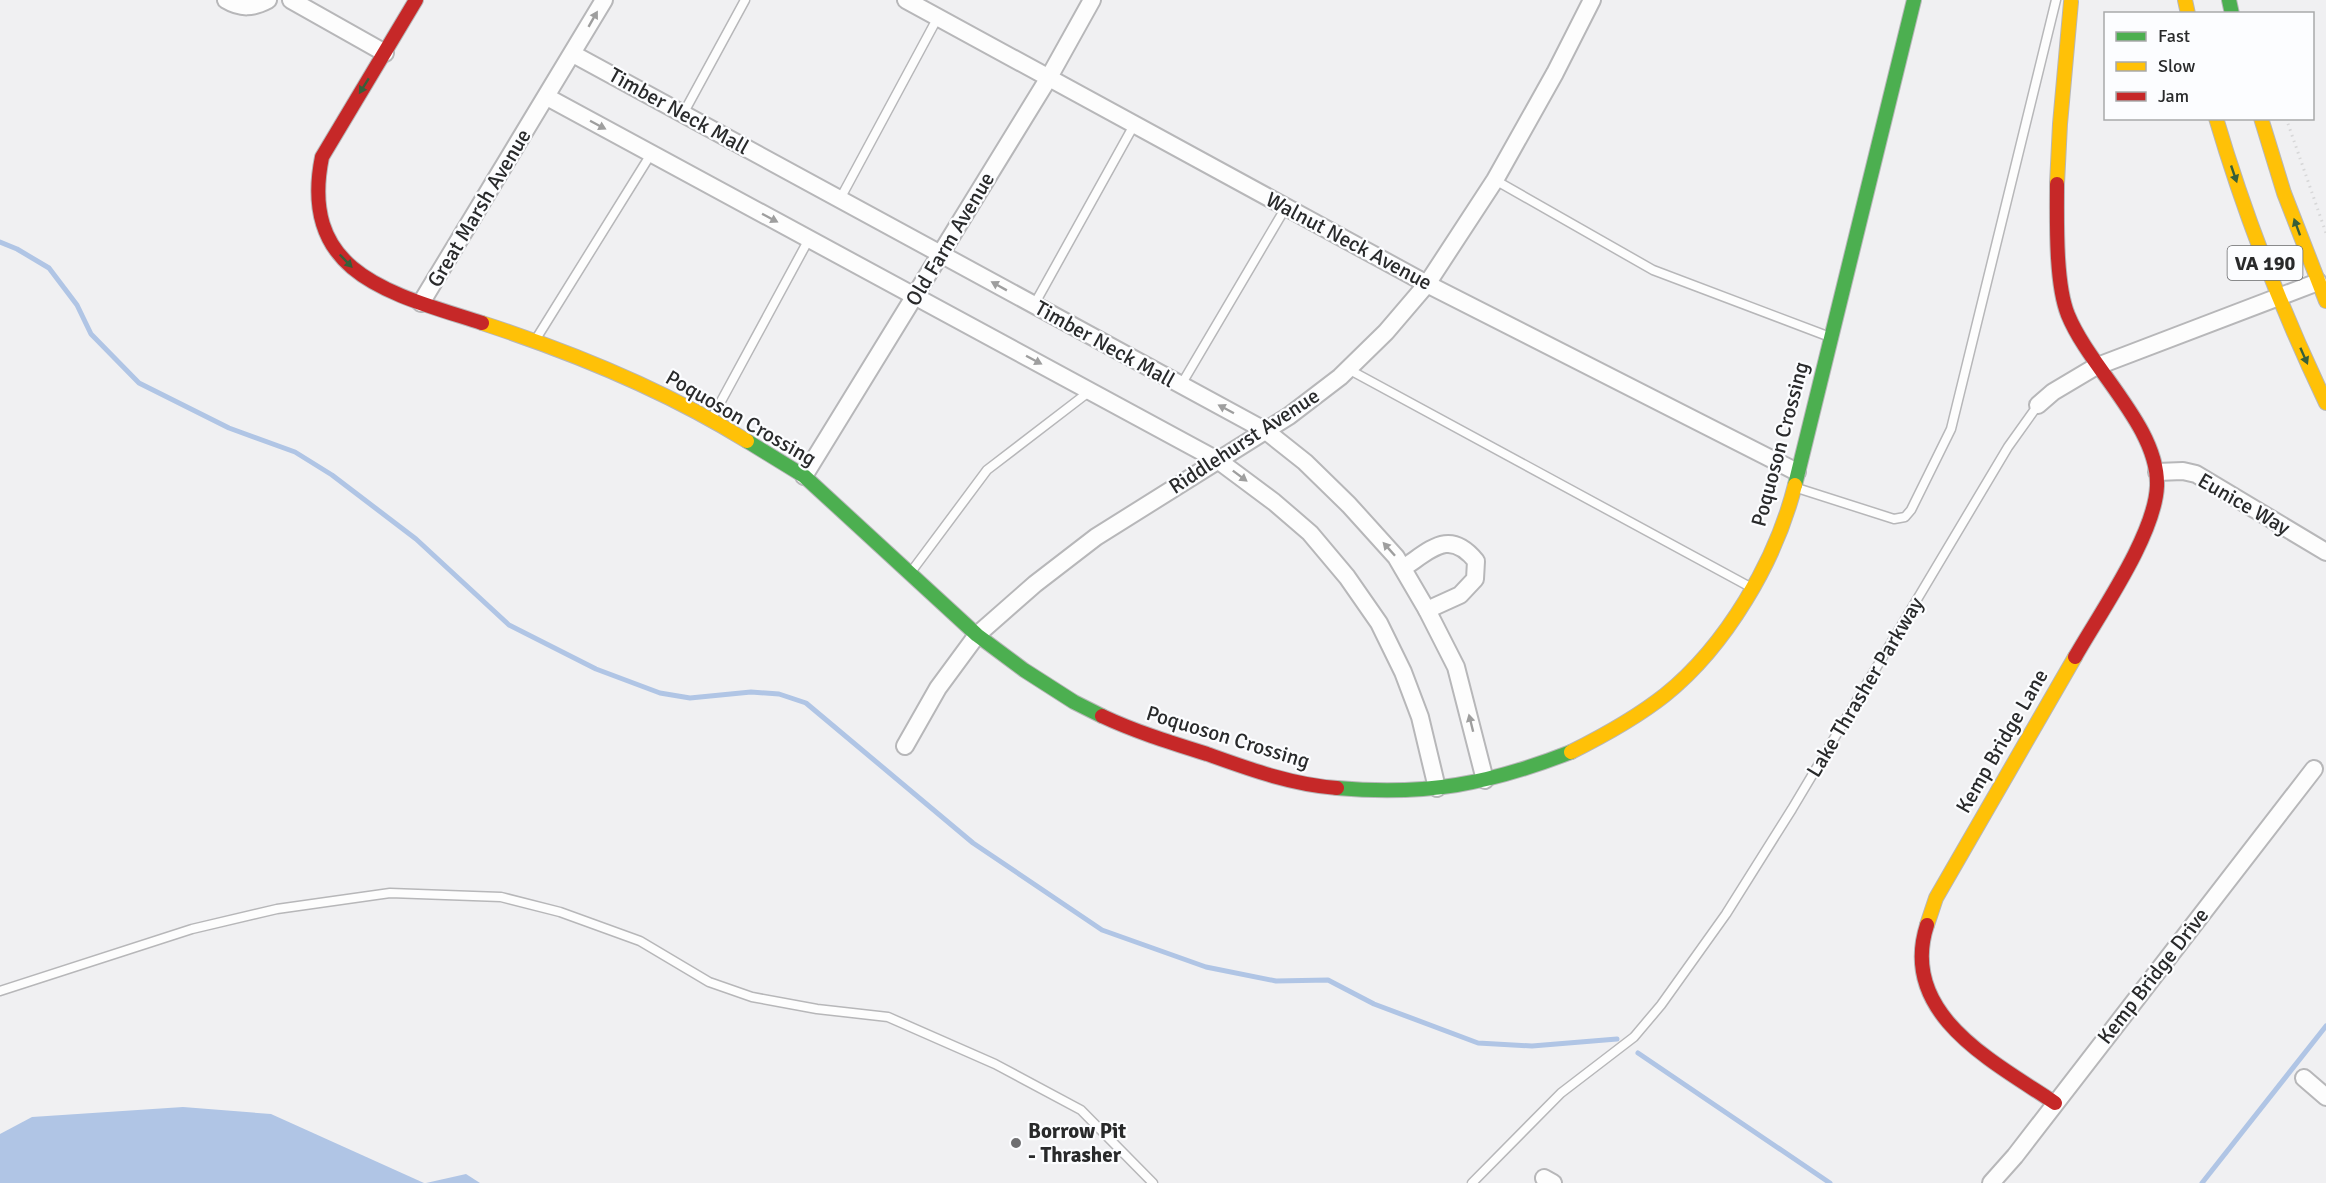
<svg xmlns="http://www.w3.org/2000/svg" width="2326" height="1183" font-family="Signika,sans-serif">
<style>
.water{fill:#b0c5e5}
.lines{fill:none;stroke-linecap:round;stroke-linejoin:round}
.stream{stroke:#b0c5e5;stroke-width:5}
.lane-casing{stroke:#b7b7b9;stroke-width:11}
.street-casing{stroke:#b7b7b9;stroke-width:20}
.fast-casing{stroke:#b7b7b9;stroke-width:16}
.slow-casing{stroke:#b7b7b9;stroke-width:16}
.jam-casing{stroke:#b7b7b9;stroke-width:16}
.path{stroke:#d7d7d8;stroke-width:3;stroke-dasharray:1.5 4.5;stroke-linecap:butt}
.lane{stroke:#fdfdfd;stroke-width:8}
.street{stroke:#fdfdfd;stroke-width:16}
.fast{stroke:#4caf50;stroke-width:14}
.slow{stroke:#ffc107;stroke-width:14}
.jam{stroke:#c62828;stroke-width:14}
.oneway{fill:#9e9e9e}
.oneway2{fill:#375f3a}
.poi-dot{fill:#6f6f71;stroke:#fcfdff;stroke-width:2}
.labels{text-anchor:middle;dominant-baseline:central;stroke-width:4.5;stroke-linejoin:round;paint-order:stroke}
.shield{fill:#fcfdff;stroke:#68696b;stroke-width:1.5}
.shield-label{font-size:20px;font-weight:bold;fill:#292a2b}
.street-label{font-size:21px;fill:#292a2b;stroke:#fcfdff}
.poi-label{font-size:21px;font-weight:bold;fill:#292a2b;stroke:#fcfdff;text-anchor:start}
</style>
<rect width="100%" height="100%" fill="#f0f0f2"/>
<!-- water -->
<g class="water">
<polygon points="183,1107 271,1114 424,1183 0,1183 0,1134 32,1117"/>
<polygon points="466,1174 480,1183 426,1183"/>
</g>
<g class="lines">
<!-- stream -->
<g class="stream">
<polyline points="0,242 17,249 49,268 77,305 91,334 139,383 229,428 295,452 332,475 416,539 509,625 596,669 660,693 690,698 751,692 779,694 806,703 973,843 1102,930 1206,967 1276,981 1328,980 1374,1004 1478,1043 1532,1046 1617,1039"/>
<polyline points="1638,1053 1830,1183"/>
<polyline points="2202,1183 2326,1026"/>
</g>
<!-- lane casing -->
<g class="lane-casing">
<g id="lane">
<polyline points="683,114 745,0"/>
<polyline points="1495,180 1653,270 1830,337"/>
<polyline points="840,199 938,17"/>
<polyline points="1034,305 1134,125"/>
<polyline points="536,339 651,154"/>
<polyline points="1348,369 1752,588"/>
<polyline points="1181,385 1286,207"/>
<polyline points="712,418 809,239"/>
<polyline points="1797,488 1894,519 1905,517 1911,510 1951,429 2056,0"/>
<polyline points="911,572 987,470 1090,391"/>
<polyline points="0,991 192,929 277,909 390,893 501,897 560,912 640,941 709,982 752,997 817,1009 888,1017 995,1064 1081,1110 1153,1183"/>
<polyline points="1472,1183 1561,1093 1634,1037 1661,1005 1726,914 1792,809 2008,447 2038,405"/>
</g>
</g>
<!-- street casing -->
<g class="street-casing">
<g id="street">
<path d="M226 0C241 9 253 8 268 0"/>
<polyline points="291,0 385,53"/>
<polyline points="906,0 1427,284 1797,472"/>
<polyline points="573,54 1266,431 1305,462 1349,505 1396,557 1427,610 1456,667 1485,780"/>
<polyline points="547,97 1219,461 1274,502 1310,533 1347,577 1379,623 1403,672 1420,717 1437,788"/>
<polyline points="421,303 604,0"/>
<polyline points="2038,405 2053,392 2095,367 2318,282"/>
<polyline points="2157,472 2183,471 2196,474 2326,552"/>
<polyline points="804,476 1048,79 1092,0"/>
<path d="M1403 568C1431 550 1449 528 1476 561L1475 579 1460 595 1427 610"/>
<polyline points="905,746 938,688 977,635 1035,584 1096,537 1289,416 1340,377 1386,332 1427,284 1495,180 1555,73 1592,0"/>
<polyline points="2304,1078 2326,1097"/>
<polyline points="1544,1178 1553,1183"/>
<polyline points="1991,1183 2015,1156 2314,769"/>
</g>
</g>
<!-- fast casing -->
<g class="fast-casing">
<g id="fast">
<polyline points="2229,0 2232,14"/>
<polyline points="747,441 804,476 977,635 1024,670 1074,702 1102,716"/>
<polyline points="1795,485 1914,0"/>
<path d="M1337 788C1426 796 1489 784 1571 752"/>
</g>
</g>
<!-- slow casing -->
<g class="slow-casing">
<g id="slow">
<polyline points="2185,0 2188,14"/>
<path d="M2216 118C2245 216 2282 311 2326 403"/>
<polyline points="2261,118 2284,193 2326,301"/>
<polyline points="2057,184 2060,124 2071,2"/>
<path d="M482 323C574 353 665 390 747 441"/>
<path d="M1571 752C1603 736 1636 718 1665 695 1726 646 1776 561 1795 485"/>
<polyline points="1927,925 1936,898 2075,657"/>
</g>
</g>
<!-- jam casing -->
<g class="jam-casing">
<g id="jam">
<path d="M416 0 322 157C298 275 393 294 482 323"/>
<path d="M2057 184C2057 219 2055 283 2068 315 2090 369 2159 427 2157 486 2155 535 2100 613 2075 657"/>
<path d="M1102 716C1136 732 1172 743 1207 754 1249 769 1292 785 1337 788"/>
<path d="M1927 925C1898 1014 1994 1062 2055 1103"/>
</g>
</g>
<!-- path -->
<polyline class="path" points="2286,118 2326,233"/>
<!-- lane -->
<use href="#lane" class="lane"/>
<!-- street -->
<use href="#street" class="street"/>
<!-- fast -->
<use href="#fast" class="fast"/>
<!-- slow -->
<use href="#slow" class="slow"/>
<!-- jam -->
<use href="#jam" class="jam"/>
</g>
<!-- one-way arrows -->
<defs><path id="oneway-solid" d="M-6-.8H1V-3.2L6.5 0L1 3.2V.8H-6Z" transform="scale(1.5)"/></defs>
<g class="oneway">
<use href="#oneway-solid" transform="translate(593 19) rotate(-60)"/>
<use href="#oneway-solid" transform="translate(598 125) rotate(28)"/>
<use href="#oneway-solid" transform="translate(770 218) rotate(28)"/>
<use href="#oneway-solid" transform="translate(999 286) rotate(-151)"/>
<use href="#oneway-solid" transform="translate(1034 360) rotate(28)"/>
<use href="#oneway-solid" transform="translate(1226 409) rotate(-152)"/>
<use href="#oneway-solid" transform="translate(1240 476) rotate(37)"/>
<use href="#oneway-solid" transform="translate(1389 549) rotate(-132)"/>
<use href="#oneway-solid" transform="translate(1471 723) rotate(-104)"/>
</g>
<g class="oneway2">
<use href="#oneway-solid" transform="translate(364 86) rotate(122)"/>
<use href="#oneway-solid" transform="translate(2234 174) rotate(71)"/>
<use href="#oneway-solid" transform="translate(2297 227) rotate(-110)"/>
<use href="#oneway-solid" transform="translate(346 261) rotate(46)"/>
<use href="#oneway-solid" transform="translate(2304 356) rotate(66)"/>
</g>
<!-- markers -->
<circle class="poi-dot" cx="1016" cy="1143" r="6"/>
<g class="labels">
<!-- shield labels -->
<rect class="shield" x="2227.5" y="246" width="75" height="34" rx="4.5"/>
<g class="shield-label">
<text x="2265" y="263">VA 190</text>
</g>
<!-- street labels -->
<g class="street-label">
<text transform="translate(679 111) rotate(29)">Timber Neck Mall</text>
<text transform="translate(479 208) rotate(-59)">Great Marsh Avenue</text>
<text transform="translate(950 239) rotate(-59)">Old Farm Avenue</text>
<text transform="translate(1349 241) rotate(28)">Walnut Neck Avenue</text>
<text transform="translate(1105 344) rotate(29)">Timber Neck Mall</text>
<text transform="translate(741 418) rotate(30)">Poquoson Crossing</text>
<text transform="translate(1244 441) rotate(-33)">Riddlehurst Avenue</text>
<text transform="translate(1780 444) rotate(-75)">Poquoson Crossing</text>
<text transform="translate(2244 504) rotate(30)">Eunice Way</text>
<text transform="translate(1865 687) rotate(-59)">Lake Thrasher Parkway</text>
<text transform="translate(1228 737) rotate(17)">Poquoson Crossing</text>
<text transform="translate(2002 741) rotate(-60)">Kemp Bridge Lane</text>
<text transform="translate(2153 976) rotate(-52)">Kemp Bridge Drive</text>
</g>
<!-- poi labels -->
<g class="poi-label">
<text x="1028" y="1131">Borrow Pit<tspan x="1028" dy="24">- Thrasher</tspan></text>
</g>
</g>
<!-- legend -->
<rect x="2104" y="12" width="210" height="108" fill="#fcfdff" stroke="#a8a9aa" stroke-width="1.5"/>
<rect x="2116" y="32" width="30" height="9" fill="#4caf50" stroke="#a8a9aa" stroke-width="1.5"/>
<text x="2158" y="42" font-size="18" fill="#292a2b">Fast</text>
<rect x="2116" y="62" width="30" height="9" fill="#ffc107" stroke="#a8a9aa" stroke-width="1.5"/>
<text x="2158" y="72" font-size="18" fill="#292a2b">Slow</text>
<rect x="2116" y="92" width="30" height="9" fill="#c62828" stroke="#a8a9aa" stroke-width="1.5"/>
<text x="2158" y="102" font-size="18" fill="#292a2b">Jam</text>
</svg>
